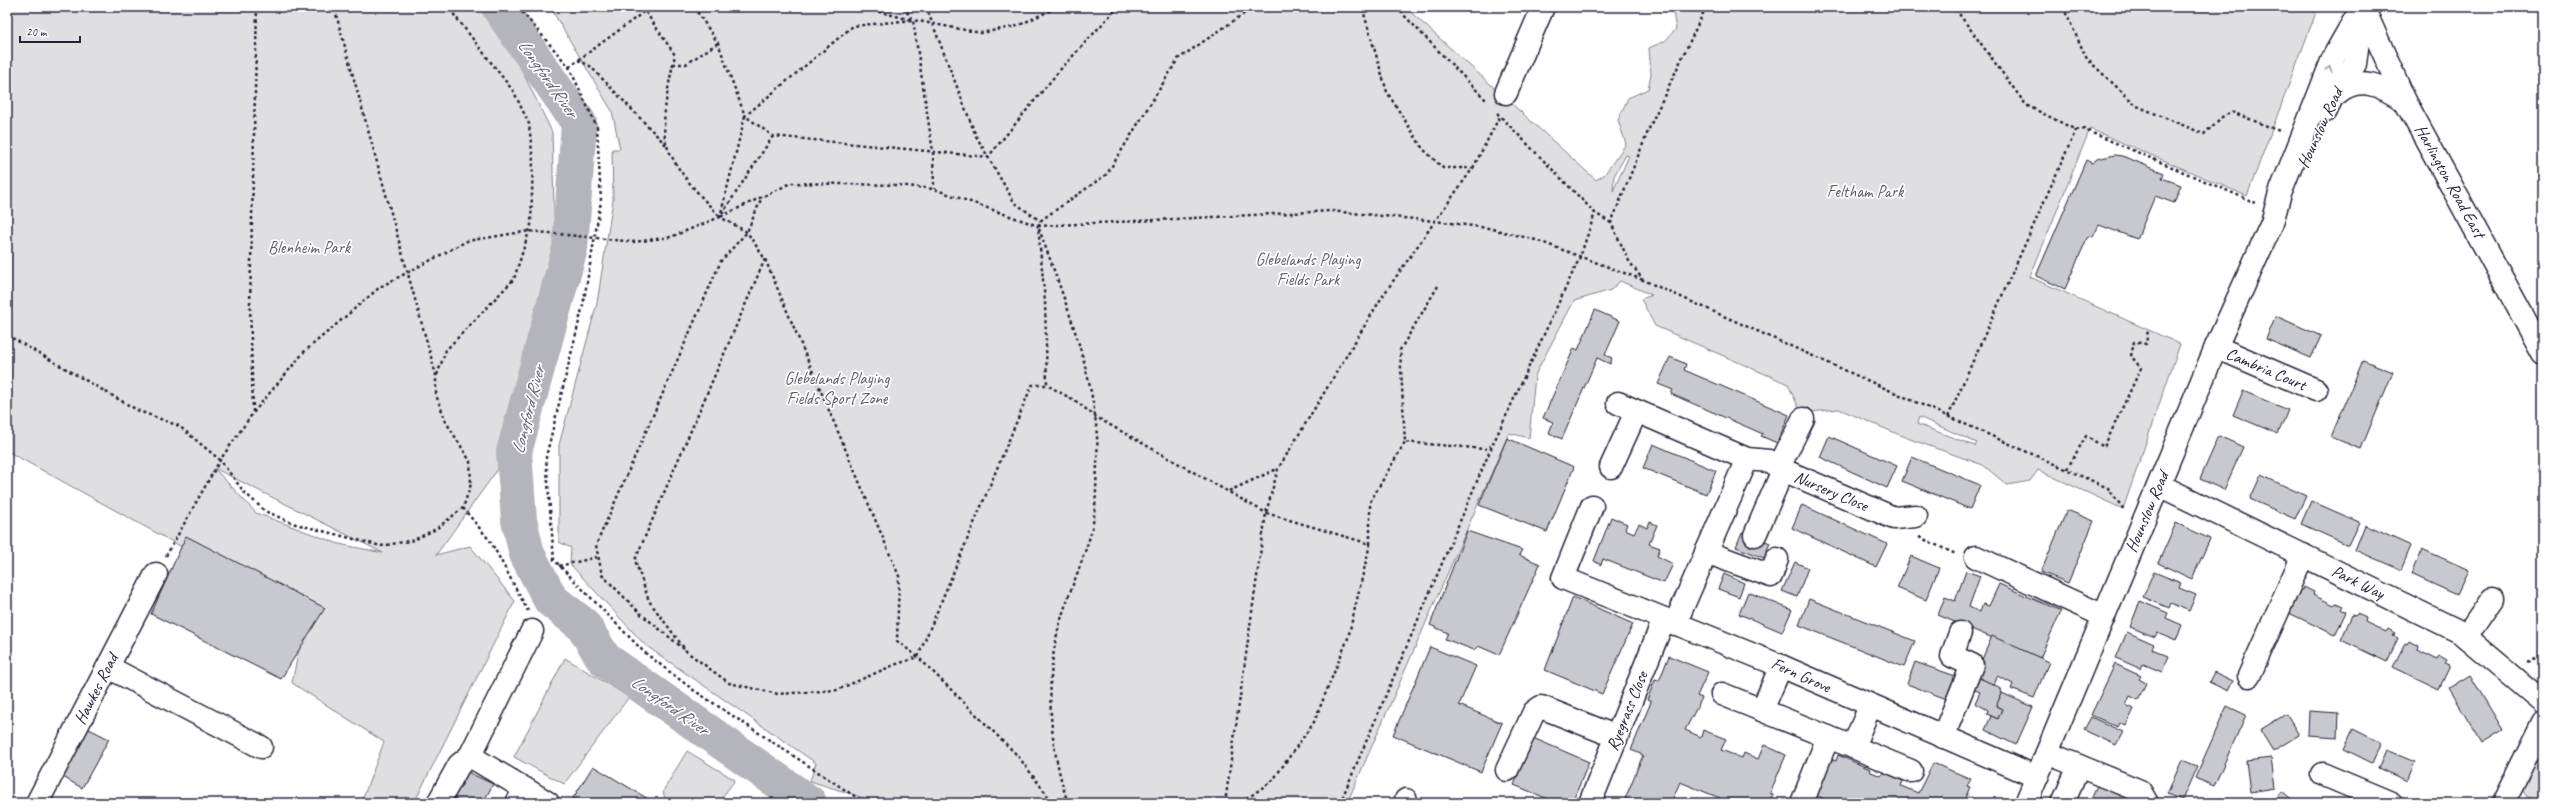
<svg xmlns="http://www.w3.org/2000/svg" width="2550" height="810" font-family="Caveat,sans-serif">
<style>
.green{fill:#dfdfe2;stroke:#80808e;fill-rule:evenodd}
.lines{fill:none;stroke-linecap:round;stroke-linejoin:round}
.river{stroke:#b4b4bc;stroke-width:36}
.building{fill:#c8c8cf;stroke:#22223b}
.minor-casing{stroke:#22223b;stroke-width:25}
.major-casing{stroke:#22223b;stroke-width:25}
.path{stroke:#22223b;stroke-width:2.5;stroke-dasharray:3 3;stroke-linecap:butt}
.minor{stroke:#fff;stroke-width:22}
.major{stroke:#fff;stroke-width:22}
.oneway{stroke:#9c9ca7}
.labels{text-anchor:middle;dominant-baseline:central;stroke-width:3.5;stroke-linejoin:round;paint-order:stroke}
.street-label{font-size:17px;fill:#22223b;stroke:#fff}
.park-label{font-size:17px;fill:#5b5b6d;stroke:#fff}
.water-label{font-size:18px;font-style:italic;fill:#5c5c6f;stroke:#fff}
</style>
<rect width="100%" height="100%" fill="#fff"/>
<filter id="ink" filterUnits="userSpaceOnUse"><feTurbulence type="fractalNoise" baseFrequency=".025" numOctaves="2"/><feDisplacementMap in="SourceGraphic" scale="8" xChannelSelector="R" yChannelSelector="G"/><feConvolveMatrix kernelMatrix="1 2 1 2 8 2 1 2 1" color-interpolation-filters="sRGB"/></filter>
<g filter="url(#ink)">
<!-- green -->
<g class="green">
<path d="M7 7H491L552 132 555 247 508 455 436 555 470 546 515 601 414 803H361L384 742 292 683 306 615 7 451ZM214 468 383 553 339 544 256 513Z"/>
<path d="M550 7H1405L1596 180 1604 175 1626 144 1618 120 1628 98 1648 89 1651 74 1649 48 1665 41 1676 29 1672 7H2318L2247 196 2090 129 2030 277 2180 344 2123 509 2038 470 2030 481 2007 485 1983 465 1907 438 1839 409 1801 413 1788 384 1655 326 1641 299 1652 295 1620 281 1611 290 1574 301 1539 367 1535 376 1529 438 1509 433 1347 803H880L810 781 816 763 645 645 570 564 571 548 559 542V445L597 303 613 200 612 149H620L612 111ZM1626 155 1629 156 1613 191 1614 176ZM1919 417 1977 443 1975 446 1917 424Z"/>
<polygon points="565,658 629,697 564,784 514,757"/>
<polygon points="2543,743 2543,800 2542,800 2527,797 2521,785"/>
<polygon points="687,751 735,780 718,803 666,803 663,791"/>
</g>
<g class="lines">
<!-- river -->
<polyline class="river" points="499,7 579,123 570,248 514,452 519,520 527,554 551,600 583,625 604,659 809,803"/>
</g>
<!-- building -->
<g class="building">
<polygon points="2115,155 2123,156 2164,173 2162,178 2181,185 2174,203 2155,196 2137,239 2099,225 2093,237 2088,236 2065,289 2036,276 2086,160 2092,163 2097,159"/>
<polygon points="1595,310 1620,321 1605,355 1612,358 1610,364 1597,358 1562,439 1549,433 1553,422 1543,418 1574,348 1578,350"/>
<polygon points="2276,316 2321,336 2311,358 2266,339"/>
<polygon points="1670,357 1686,364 1684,370 1789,415 1777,443 1761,436 1763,434 1671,394 1673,390 1658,384"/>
<polygon points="2363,360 2393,372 2361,449 2331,437"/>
<polygon points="2243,391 2288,410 2278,434 2233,415"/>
<polygon points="1829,436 1897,466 1887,488 1820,457"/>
<polygon points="2219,436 2243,447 2224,490 2200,479"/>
<polygon points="1507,438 1574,467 1547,532 1479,505"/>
<polygon points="1653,444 1716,471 1706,494 1643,468"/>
<polygon points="1912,457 1980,485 1970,509 1902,481"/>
<polygon points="2261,475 2306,496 2295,519 2250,499"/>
<polygon points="2311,501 2359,522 2348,545 2301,524"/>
<polygon points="1802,505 1887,544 1876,567 1792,528"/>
<polygon points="2067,510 2094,521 2068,583 2041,572"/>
<polygon points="1611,517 1627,524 1625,529 1634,533 1639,524 1647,528 1650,522 1657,525 1649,544 1660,548 1657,556 1673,564 1664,583 1603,559 1601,565 1594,561"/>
<polygon points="2176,523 2210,539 2192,579 2158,563"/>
<polygon points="2365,525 2411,546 2401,570 2355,550"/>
<polygon points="1467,531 1522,550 1519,555 1540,564 1499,655 1478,646 1474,650 1445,639 1448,633 1430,625"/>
<polygon points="1742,532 1770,543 1764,558 1736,547"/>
<polygon points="186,536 325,608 281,679 151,614"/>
<polygon points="2422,549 2469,570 2457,595 2411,574"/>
<polygon points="1911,556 1939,568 1926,600 1897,588"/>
<polygon points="1795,562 1808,568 1797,597 1782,591"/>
<polygon points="1966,571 1980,576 1969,607 1980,612 1983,604 1989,606 1999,584 2061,611 2040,658 1938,615 1945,597 1955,601"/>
<polygon points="2154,572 2181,583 2179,588 2196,595 2189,611 2171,603 2169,608 2143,597"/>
<polygon points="1724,574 1744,583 1739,597 1718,589"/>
<polygon points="2304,587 2314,592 2313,595 2334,605 2336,603 2343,606 2341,609 2346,612 2335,635 2289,613 2300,588 2303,590"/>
<polygon points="1748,592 1792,610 1782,632 1739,614"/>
<polygon points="1573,597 1633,624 1602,694 1545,670"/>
<polygon points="1809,599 1915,641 1904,667 1799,625"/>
<polygon points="2140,601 2168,613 2166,618 2182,625 2176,641 2157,633 2155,637 2130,627"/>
<polygon points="2357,614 2366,618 2365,622 2386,632 2388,629 2395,633 2393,636 2398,638 2387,662 2341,640 2352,615 2355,616"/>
<polygon points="2127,632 2154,644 2152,649 2169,656 2162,672 2143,664 2141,669 2116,658"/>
<polygon points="1992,636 2049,662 2034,698 2011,689 2013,684 1997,676 1994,685 1975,676"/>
<polygon points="2409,641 2418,646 2417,650 2438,660 2440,657 2447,661 2445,664 2450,666 2439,689 2393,667 2405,643 2407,644"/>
<polygon points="1430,647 1476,666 1459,705 1502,723 1481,772 1393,735"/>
<polygon points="1669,656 1708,672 1697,696 1702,698 1685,730 1701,737 1703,730 1726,739 1721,750 1742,758 1744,753 1758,759 1764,745 1786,755 1770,793 1773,794 1769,803 1718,803 1720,798 1680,782 1671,803 1627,803 1628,800 1625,799 1643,755 1631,750 1651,702 1647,700 1655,680 1659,681"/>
<polygon points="1915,662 1961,678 1952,701 1907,684"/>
<polygon points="2115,664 2141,676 2139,679 2146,683 2138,700 2130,696 2126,705 2134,709 2126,726 2120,723 2118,727 2091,715"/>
<polygon points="2214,672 2233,681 2228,691 2209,682"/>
<polygon points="2470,675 2503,730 2482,743 2449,688"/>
<polygon points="1975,676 1999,687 2002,693 1996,706 2002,709 1998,719 1987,714 1988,710 1975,703 1980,692 1970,688"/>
<polygon points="2002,693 2033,707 2016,745 1985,730 1991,716 1998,719 2002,709 1996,706"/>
<polygon points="2227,706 2246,715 2214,786 2195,778"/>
<polygon points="2309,711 2339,713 2338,737 2308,735"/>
<polygon points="2286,714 2299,735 2273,751 2260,730"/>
<polygon points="2091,717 2123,732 2116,745 2084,730"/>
<polygon points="87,728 109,739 82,788 63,777"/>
<polygon points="2353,729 2381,743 2372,763 2344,749"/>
<polygon points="1533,738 1589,762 1572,803 1558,803 1514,785"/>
<polygon points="2386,750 2415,762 2407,781 2378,768"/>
<polygon points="1838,755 1870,769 1869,771 1881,776 1883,772 1903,781 1901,786 1918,793 1933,763 1971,779 1967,786 1970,787 1963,803 1834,803 1813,794 1829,758 1836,761"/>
<polygon points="2271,758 2275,788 2250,792 2246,761"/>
<polygon points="2182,760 2197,766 2182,800 2167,794"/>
<polygon points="593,766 655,803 570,803"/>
<polygon points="463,770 493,784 483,803 447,803"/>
<polygon points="2099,781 2142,803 2089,803"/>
<polygon points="2282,791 2296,803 2272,803"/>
</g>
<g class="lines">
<!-- minor casing -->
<g class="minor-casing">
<g id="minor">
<polyline points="1506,93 1543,7"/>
<polyline points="2216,347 2316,390"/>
<polyline points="1618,403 1747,459 1769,461 1783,470 1894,518 1916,516"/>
<polyline points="1611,467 1636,412"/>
<polyline points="1779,467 1803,419"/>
<polyline points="2159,485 2460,632 2543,702"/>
<polyline points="1592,506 1563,578 1781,666 2037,777"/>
<polyline points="1755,535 1783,470"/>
<polyline points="1706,552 1771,576 1777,559"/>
<polyline points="1976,557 2104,616"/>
<polyline points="1675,624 1747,459"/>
<polyline points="2466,637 2492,599"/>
<polyline points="108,667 261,747"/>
<polyline points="2249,676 2303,555"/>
<polyline points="1722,694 1828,737"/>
<polyline points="1762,710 1781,666"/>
<polyline points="1943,737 1972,665 1952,656 1960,633"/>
<polyline points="1853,747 1911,771"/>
<polyline points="2047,753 2079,766 2063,803"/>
<polyline points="2079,766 2140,791 2147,803"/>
<polyline points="1507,770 1534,712 1541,707 1617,737"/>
<polyline points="2322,774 2391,803"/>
<polyline points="525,789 470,756 532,631"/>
<polyline points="37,803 156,574"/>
<polyline points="438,803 459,765 470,756"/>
<polyline points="517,803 525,789 548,803"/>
<polyline points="1405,803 1406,800"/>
<polyline points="1590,803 1664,619"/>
<polyline points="1802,803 1828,737 1853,747 1870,706"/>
<polyline points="2503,803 2543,722"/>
</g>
</g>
<!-- major casing -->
<g class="major-casing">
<g id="major">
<polyline points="2363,7 2405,101 2543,353"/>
<path d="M2335 95C2359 73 2382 86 2405 101"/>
<polyline points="2326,111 2332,97 2355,64 2361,18"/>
<polyline points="2026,803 2216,347 2272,223 2280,193 2334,56 2362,7"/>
</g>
</g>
<!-- path -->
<g class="path">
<polyline points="518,7 569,67 597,127 601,201 583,305 546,457 554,560 644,652 692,689 865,803"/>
<polyline points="643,7 645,11 649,7"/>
<polyline points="694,7 718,43 745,116 853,26 913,20 981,33 1017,26 1058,7"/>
<polyline points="861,7 911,20"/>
<polyline points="903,7 913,20 933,152 934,189"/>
<polyline points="926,7 976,136 1014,202 1040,221"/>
<polyline points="1396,7 1486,100"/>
<polyline points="1706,7 1651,124 1611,223 1629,261 1643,280 2108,488 2125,511"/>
<polyline points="2063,7 2087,59 2137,106 2204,134 2222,117 2232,112 2282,132"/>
<polyline points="2320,7 2326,9"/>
<polyline points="578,60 590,66 666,145"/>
<polyline points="673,64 686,64 718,43"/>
<path d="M569 67 645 11 675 55C670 78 659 124 667 146 678 174 700 195 720 217L791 183 898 185 934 189 1038 226 1045 301 1047 385"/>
<polyline points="1497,113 1595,213 1611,223"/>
<polyline points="2076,130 2083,129 2256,203"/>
<polyline points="773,136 720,217 745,116 773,136 988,157 1059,71 1118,7"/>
<polyline points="1473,168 1500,116"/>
<polyline points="1038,226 1331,211 1435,221 1473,168 1443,168 1423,149 1387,92 1362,7"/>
<polyline points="765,259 635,560 649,601 687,652 729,683 778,694 837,690 894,665 918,657 1032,385 1047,385 1077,402 1096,417 1266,513 1370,544 1348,638 1314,722 1273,780 1241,803"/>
<polyline points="1438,286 1400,350 1405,442 1485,449 1491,446"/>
<polyline points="7,335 139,411 179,426 220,460 244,492 265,511 292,523 381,546 414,540 436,529 463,508 471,484 470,461 446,422 436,395 436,375 334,7"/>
<polyline points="437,375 446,350 514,279 531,225 533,161 529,124 514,92 448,7"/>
<polyline points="253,412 250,304 257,7"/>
<polyline points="1948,417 2076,130 2026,105 1954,7"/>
<polyline points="2067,469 2086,436 2104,447 2141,368 2131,356 2134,342 2146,344 2148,330"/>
<polyline points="1229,491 1277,469"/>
<polyline points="463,508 491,542 528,611"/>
<polyline points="1919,537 1956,554"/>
<polyline points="1370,544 1370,502 1405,442"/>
<polyline points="166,556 220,460 253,413 304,352 380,287 467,241 529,231 634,242 671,237 720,217 747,232 765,259 899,576 897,641 918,657 1018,756 1053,803"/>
<polyline points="559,566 598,557"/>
<polyline points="684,649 641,614 602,575 596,545 721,261 747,232 762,197"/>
<polyline points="2528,662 2543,654"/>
<path d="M1068 803C1051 752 1045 693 1056 639 1063 604 1080 571 1090 536 1096 517 1096 486 1097 464 1102 389 1063 297 1038 226L1040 221 1107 174 1178 59 1248 11 1259 7"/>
<polyline points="1225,803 1266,513 1278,469 1382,297 1435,221 1488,228 1536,240 1643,280"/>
<polyline points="1340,803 1492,446 1580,257 1595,213"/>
</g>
<!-- minor -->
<use href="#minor" class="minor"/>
<!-- major -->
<use href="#major" class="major"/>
</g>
<!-- one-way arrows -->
<defs><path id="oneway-chevron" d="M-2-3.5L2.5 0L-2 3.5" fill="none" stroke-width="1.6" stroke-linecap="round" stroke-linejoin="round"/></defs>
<use class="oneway" href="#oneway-chevron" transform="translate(2329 69) rotate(-71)"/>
</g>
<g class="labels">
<!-- street labels -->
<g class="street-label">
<text transform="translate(2320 128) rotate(-65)">Hounslow Road</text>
<text transform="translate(2450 181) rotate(61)">Harlington Road East</text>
<text transform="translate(2266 369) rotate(23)">Cambria Court</text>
<text transform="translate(1831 491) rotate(23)">Nursery Close</text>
<text transform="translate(2147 512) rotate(-67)">Hounslow Road</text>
<text transform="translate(2358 582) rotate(26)">Park Way</text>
<text transform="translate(1801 675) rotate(24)">Fern Grove</text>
<text transform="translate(96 689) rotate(-63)">Hawkes Road</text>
<text transform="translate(1627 711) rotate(-68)">Ryegrass Close</text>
</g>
<!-- park labels -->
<g class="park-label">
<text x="1865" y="191">Feltham Park</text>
<text x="309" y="247">Blenheim Park</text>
<text x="1308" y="259">Glebelands Playing<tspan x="1308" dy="20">Fields Park</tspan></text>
<text x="837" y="378">Glebelands Playing<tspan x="837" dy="20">Fields Sport Zone</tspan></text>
</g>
<!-- water labels -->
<g class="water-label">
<text transform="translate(548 78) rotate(55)">Longford River</text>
<text transform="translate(528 410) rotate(-76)">Longford River</text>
<text transform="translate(670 705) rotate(35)">Longford River</text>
</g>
</g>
<!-- margin -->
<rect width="2550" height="810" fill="none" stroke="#fff" stroke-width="24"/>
<rect x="12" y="12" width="2526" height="786" fill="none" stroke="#22223b" stroke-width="1.5" filter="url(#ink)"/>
<!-- scale -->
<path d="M20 36v6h60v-6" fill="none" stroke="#22223b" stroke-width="2"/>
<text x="26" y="36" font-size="12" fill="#22223b" stroke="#ffffff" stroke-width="3" paint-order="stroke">20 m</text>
</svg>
